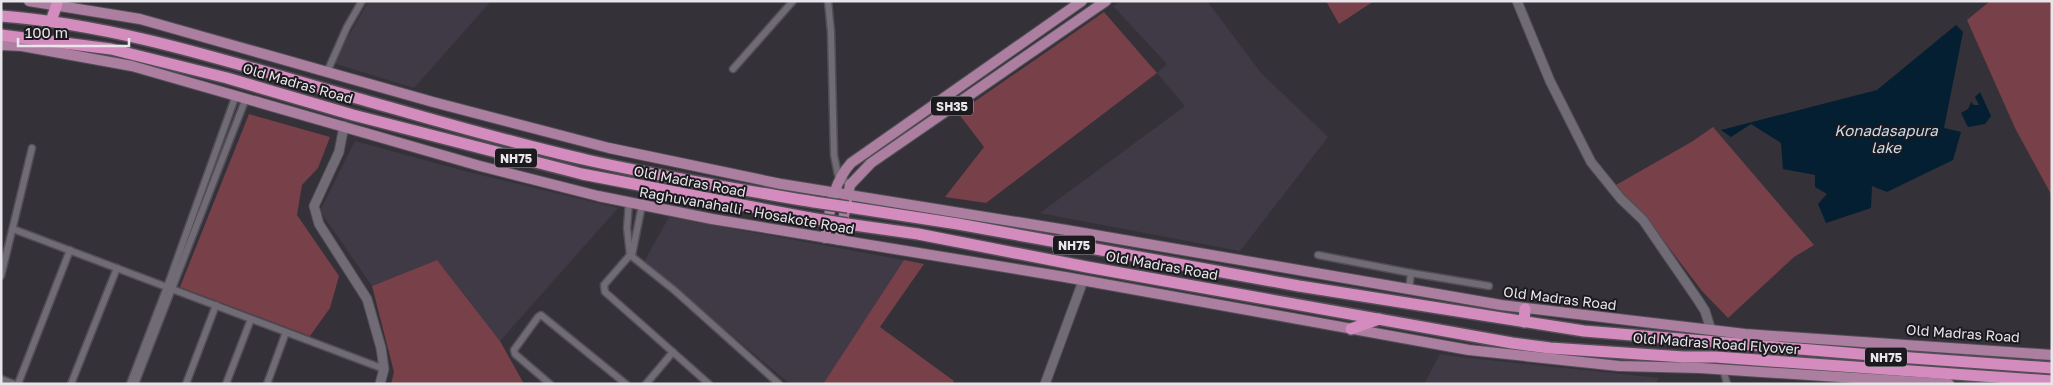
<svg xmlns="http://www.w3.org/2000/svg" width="2053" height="385" font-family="'Golos Text',sans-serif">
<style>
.built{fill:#403a47}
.green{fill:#784048}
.water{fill:#031f31}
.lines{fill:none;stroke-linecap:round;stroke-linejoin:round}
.street-casing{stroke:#524e56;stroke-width:9}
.secondary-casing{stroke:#524e56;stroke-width:11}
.primary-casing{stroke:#524e56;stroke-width:12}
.highway-casing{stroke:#524e56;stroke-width:14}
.street{stroke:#706b74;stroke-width:6}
.secondary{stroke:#706b74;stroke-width:9}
.primary{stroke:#ac7ea0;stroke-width:10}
.highway{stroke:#d48bbd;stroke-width:11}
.highway-bridge-casing{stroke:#524e56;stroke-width:14;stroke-linecap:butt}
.highway-bridge{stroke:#d48bbd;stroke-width:11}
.labels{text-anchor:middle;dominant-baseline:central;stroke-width:4;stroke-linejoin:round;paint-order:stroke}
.shield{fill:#1c1a1e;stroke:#aba9ae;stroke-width:1}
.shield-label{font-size:12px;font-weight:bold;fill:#e8e6eb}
.street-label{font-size:14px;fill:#e8e6eb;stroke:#1c1a1e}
.water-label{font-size:15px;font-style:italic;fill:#c9dded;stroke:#1c1a1e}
</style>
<rect width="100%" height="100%" fill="#353139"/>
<!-- built -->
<g class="built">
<polygon points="364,1 491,1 414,88 333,63 367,4"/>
<polygon points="1121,1 1207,1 1261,73 1328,137 1240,251 1040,213 1185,106 1157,73 1167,64 1113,6"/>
<polygon points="355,141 468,172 618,208 500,341 437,260 372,286 320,211"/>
<polygon points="669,217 904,260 823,384 790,384 644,262"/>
<polygon points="1440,354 1468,358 1659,378 1655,384 1424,384"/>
</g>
<!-- green -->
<g class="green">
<polygon points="1326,1 1374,1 1339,24"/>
<polygon points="1990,1 2052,1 2052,196 2015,128 1967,20"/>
<polygon points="1104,12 1157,73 986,203 945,197 984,147 958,113"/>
<polygon points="249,114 330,137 318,168 302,185 297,215 339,276 330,308 310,336 180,287"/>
<polygon points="1713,127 1814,245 1794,257 1728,318 1702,291 1657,232 1616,185 1693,141"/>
<polygon points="437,260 500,341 524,384 391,384 394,372 372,286"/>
<polygon points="904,260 924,264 880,327 954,381 952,384 823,384"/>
</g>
<!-- water -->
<g class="water">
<polygon points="1956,25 1963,32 1944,128 1961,132 1953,160 1887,192 1872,186 1871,208 1826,223 1818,204 1827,194 1815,187 1815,175 1783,169 1781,143 1751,124 1731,137 1721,130 1877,90"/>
<polygon points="1980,92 1991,116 1985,124 1968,127 1961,113 1968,109 1971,102 1974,105 1979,105 1975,97"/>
</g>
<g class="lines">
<!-- street casing -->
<g class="street-casing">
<g id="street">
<polyline points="828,1 831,32 834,155 838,175 850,185"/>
<polyline points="733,69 793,1"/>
<polyline points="327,72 347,27 362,1"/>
<polyline points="629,202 627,228 630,255"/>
<polyline points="13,229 384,369"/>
<polyline points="632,255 642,205"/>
<polyline points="1318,255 1411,273 1409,289"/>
<polyline points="1411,273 1489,286"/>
<polyline points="1,276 32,148"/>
<polyline points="1723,369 1727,384"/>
<polyline points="1,379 14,384"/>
<polyline points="18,384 70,250"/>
<polyline points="71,384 117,268"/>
<polyline points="130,384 167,287 236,95"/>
<polyline points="135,384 246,98"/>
<polyline points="186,384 216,305"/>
<polyline points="226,384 251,319"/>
<polyline points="267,384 286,332"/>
<polyline points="550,384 515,354 514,350 538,317 541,315 626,384"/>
<polyline points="646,384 673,352"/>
<polyline points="709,384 605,292 604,285 630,255 674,290 779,384"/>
</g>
</g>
<!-- secondary casing -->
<g class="secondary-casing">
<g id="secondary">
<polyline points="1517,1 1550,81 1591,162 1621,199 1643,220 1698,300 1705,311 1711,330"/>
<polyline points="344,126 339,152 314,206 319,224 367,299 381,348 384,369 380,384"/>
<polyline points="1045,384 1083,281"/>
</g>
</g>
<!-- primary casing -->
<g class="primary-casing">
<g id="primary">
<polyline points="29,1 140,19 433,102 609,148 781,184 1066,230 1501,305 1745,334 2052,355"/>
<polyline points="1,45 22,46 132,66 480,166 598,196 712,219 1065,277 1469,350 1619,366 1700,368 1949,384"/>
<path d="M825 238C830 211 832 184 851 163L1082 1"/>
<polyline points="839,240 850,185 871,163 1106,1"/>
</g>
</g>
<!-- highway casing -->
<g class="highway-casing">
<g id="highway">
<path d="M1 16C126 26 241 66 360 99 435 120 511 143 587 160 662 177 738 189 814 202"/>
<polyline points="51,21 57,4"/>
<polyline points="1,35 111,49 227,78 353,115 582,174 810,218"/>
<polyline points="848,207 958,224 1299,286 1584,331 1884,356 2052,368"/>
<polyline points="847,224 918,234 1087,267 1512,343 1550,348 1684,357 1715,357 2052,381"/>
<polyline points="1524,322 1525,309"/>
<polyline points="1351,329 1379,319"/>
</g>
</g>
<!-- street -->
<use href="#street" class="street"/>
<!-- secondary -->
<use href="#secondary" class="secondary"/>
<!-- primary -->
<use href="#primary" class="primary"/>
<!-- highway -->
<use href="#highway" class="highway"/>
<!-- highway-bridge casing -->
<g class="highway-bridge-casing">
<g id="highway-bridge">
<polyline points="814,202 848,207"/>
<polyline points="810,218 847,224"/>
</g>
</g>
<!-- highway-bridge -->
<use href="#highway-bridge" class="highway-bridge"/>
</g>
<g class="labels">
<!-- shield labels -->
<g class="shield">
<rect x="931" y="96.5" width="42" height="19" rx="4"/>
<rect x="495" y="148.5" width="42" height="19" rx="4"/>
<rect x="1053" y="235.5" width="42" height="19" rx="4"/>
<rect x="1865" y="347.5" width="42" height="19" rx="4"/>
</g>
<g class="shield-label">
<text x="952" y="106">SH35</text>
<text x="516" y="158">NH75</text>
<text x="1074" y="245">NH75</text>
<text x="1886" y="357">NH75</text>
</g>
<!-- street labels -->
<g class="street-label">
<text transform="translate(298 83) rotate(16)">Old Madras Road</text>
<text transform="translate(690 181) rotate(11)">Old Madras Road</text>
<text transform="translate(747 210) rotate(10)">Raghuvanahalli - Hosakote Road</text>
<text transform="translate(1162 265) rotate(10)">Old Madras Road</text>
<text transform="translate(1560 298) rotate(7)">Old Madras Road</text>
<text transform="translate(1963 333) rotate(4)">Old Madras Road</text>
<text transform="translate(1716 343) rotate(4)">Old Madras Road Flyover</text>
</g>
<!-- water labels -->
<g class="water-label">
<text x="1886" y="130">Konadasapura<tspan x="1886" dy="17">lake</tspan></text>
</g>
</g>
<!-- border -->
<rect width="2053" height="385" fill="none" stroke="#e8e6eb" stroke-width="5"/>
<!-- scale -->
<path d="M18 38v8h111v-8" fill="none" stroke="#e8e6eb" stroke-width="2.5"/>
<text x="25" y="38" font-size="15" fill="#e8e6eb" stroke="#1c1a1e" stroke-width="4" paint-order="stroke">100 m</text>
</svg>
